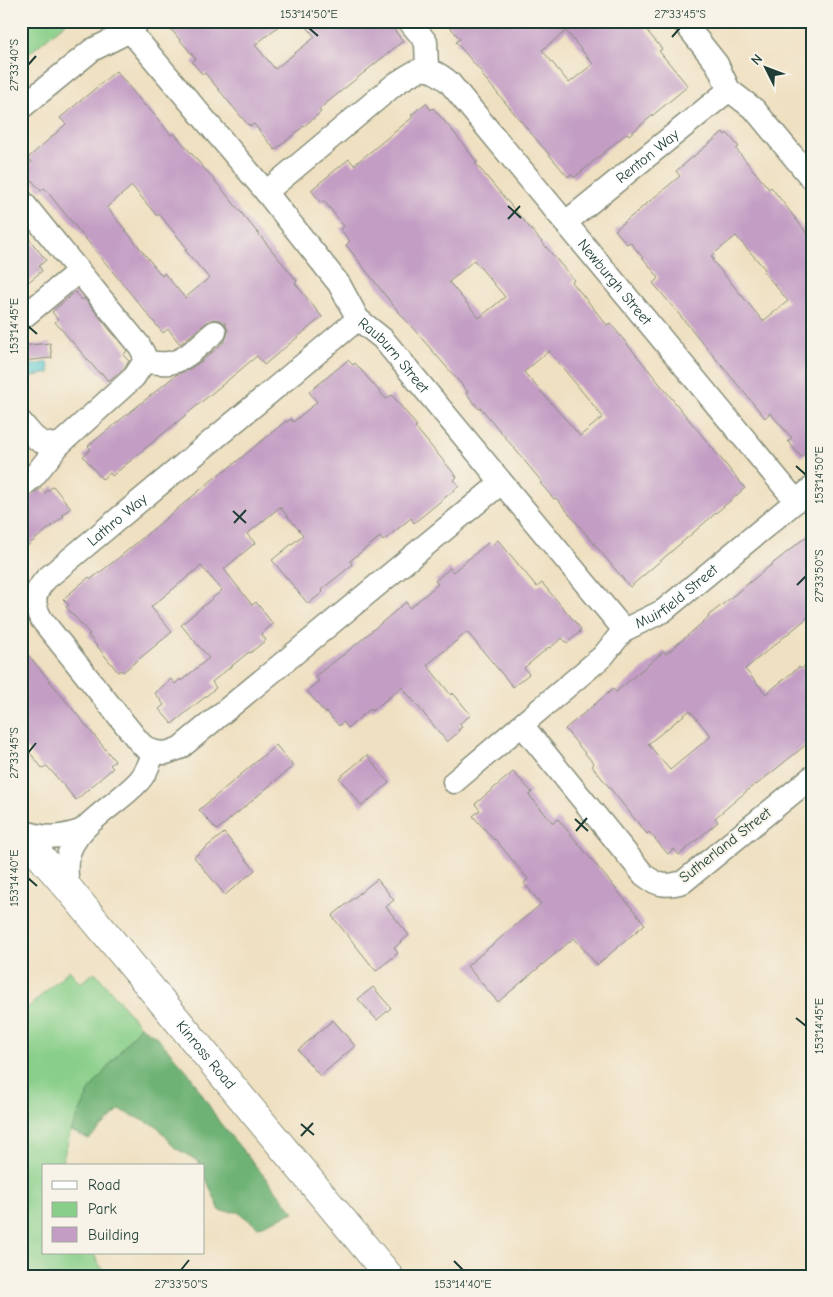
<svg xmlns="http://www.w3.org/2000/svg" width="833" height="1297" font-family="'Comic Neue',sans-serif">
<style>
.green{fill:#89cf89;stroke:#54865e}
.forest{fill:#6eb275;stroke:#467854}
.water{fill:#5dcad0;stroke:#3e8482}
.building{fill:#c39dc4;fill-rule:evenodd}
.lines{fill:none;stroke-linecap:round;stroke-linejoin:round}
.minor-casing{stroke:#878e7a;stroke-width:25}
.tertiary-casing{stroke:#878e7a;stroke-width:30}
.minor{stroke:#fff;stroke-width:22}
.tertiary{stroke:#fff;stroke-width:28}
.ticks{fill:none;stroke:#1f3d34;stroke-width:2}
.labels{text-anchor:middle;dominant-baseline:central;stroke-width:4;stroke-linejoin:round;paint-order:stroke}
.street-label{font-size:15px;fill:#1f3d34;stroke:#f7f3e8}
.neatline{fill:none;stroke:#1f3d34;stroke-width:2}
.ticks-label{font-size:12px;text-anchor:middle;fill:#1f3d34}
</style>
<rect width="100%" height="100%" fill="#f7f3e8"/>
<filter id="ink" filterUnits="userSpaceOnUse"><feTurbulence type="fractalNoise" baseFrequency=".02" numOctaves="2"/><feDisplacementMap in="SourceGraphic" scale="10" xChannelSelector="R" yChannelSelector="G"/><feConvolveMatrix kernelMatrix="1 2 1 2 8 2 1 2 1" color-interpolation-filters="sRGB"/></filter>
<filter id="wash" filterUnits="userSpaceOnUse"><feTurbulence type="fractalNoise" baseFrequency=".0096" numOctaves="4" result="noise"/><feDisplacementMap in="SourceGraphic" scale="20" xChannelSelector="R" yChannelSelector="G"/><feGaussianBlur stdDeviation="1.12" result="paint"/><feColorMatrix in="noise" values="0 0 0 0 0 0 0 0 0 0 0 0 0 0 0 0 0 1.4 0 .05"/><feComposite in="paint" operator="in"/></filter>
<g filter="url(#wash)">
<rect width="100%" height="100%" fill="#efe0c1"/>
<!-- green -->
<g class="green">
<polygon points="21,21 68,21 21,60"/>
<polygon points="69,970 80,983 95,972 140,1026 90,1090 71,1131 61,1166 44,1166 44,1253 93,1253 106,1276 21,1276 21,1014"/>
</g>
<!-- forest -->
<polygon class="forest" points="140,1026 156,1036 188,1072 220,1123 294,1212 258,1227 238,1212 220,1211 204,1174 204,1166 200,1166 198,1161 175,1148 158,1127 120,1110 89,1139 71,1131 90,1090"/>
<!-- water -->
<polygon class="water" points="48,362 50,373 28,377 26,366"/>
<g id="blocks">
<!-- building -->
<g class="building">
<polygon points="164,21 285,21 255,45 275,69 315,37 302,21 387,21 403,41 319,109 321,112 275,150 254,124 250,126 249,124 248,125 205,73 203,75 192,62 196,59"/>
<path d="M445 21H639L662 49 659 51 688 86 629 135 627 133 574 178 571 174 568 177 482 75 483 74 456 42 460 39ZM566 31 593 64 569 83 542 50Z"/>
<path d="M116 71 145 106 146 105 171 135 174 133 221 188 297 281 295 283 322 317 264 365 257 356 112 476 110 473 102 479 83 456 91 449 88 446 176 375 188 370 202 361 224 342 227 336 228 330 225 323 219 320 213 319 207 322 180 344 168 329 163 333 44 188 41 191 23 170 32 162 28 158 66 124 60 118ZM132 186 157 216 159 214 187 248 185 250 209 278 185 298 164 273 162 276 107 207Z"/>
<path d="M426 103 431 110 433 108 452 130 477 162 475 163 574 280 572 282 607 325 610 323 745 488 630 587 556 498 554 499 540 483 542 482 481 408 479 409 466 393 468 392 392 304 346 245 350 241 340 229 344 226 324 201 321 203 311 190 349 159 354 165 413 117 411 115ZM474 260 505 297 479 318 449 282ZM549 351 603 417 580 436 524 372Z"/>
<path d="M723 132 725 135 727 133 739 147 736 149 769 189 771 187 812 240V448L801 457 788 441 792 438 770 413 765 418 752 402 653 283 659 278 630 242 627 244 615 230 680 176 676 171ZM736 236 765 269 763 271 788 301 763 321 712 260 714 259 711 256Z"/>
<polygon points="21,229 46,260 39,266 42,271 21,288"/>
<polygon points="75,292 82,300 84,298 127,351 123,355 129,361 124,368 108,381 102,373 100,374 55,322 58,320 52,312"/>
<polygon points="50,343 52,358 21,361 21,346"/>
<polygon points="348,360 353,365 355,363 386,399 392,395 417,426 415,427 457,477 454,480 459,486 414,523 411,518 383,541 380,537 350,561 352,565 321,590 323,592 308,604 272,560 303,535 280,507 247,534 255,543 224,569 252,605 256,602 273,624 261,634 266,640 250,653 249,652 212,682 216,688 172,724 159,709 164,705 155,693 171,679 175,684 180,679 181,681 209,658 181,625 222,590 201,566 151,607 172,632 123,672 121,670 118,672 88,635 90,634 66,607 69,605 63,599 89,577 91,579 116,560 224,470 225,471 286,421 287,422 291,419 293,422 317,402 309,392"/>
<polygon points="53,486 71,508 62,514 64,516 21,551 21,503 41,488 45,493"/>
<path d="M812 532V614L745 669 766 694 799 667 801 669 812 660V740L756 785 755 784 715 818 718 822 679 855 674 849 668 854 649 832 647 834 634 818 592 766 594 764 565 729 613 689 616 692 664 651 666 654 709 617 708 616ZM689 711H690L711 736 670 770 648 744Z"/>
<polygon points="498,540 537,587 542,583 581,629 579,631 580,632 567,643 562,638 550,648 549,647 524,668 529,674 513,687 467,632 427,665 451,695 453,693 471,715 459,724 462,727 458,730 459,732 447,742 402,687 372,711 370,709 348,728 343,722 339,726 327,712 325,713 307,691 319,681 315,676 347,652 406,602 410,608 438,584 435,581 450,568 453,572 489,542 492,545"/>
<polygon points="21,646 115,761 110,765 113,768 76,800 47,766 43,769 21,742"/>
<polygon points="276,745 293,766 217,830 199,810"/>
<polygon points="367,755 389,783 362,806 339,778"/>
<polygon points="513,772 532,792 529,795 553,823 558,819 645,924 597,965 574,938 498,1002 467,966 541,904 524,883 528,879 495,839 494,840 473,816 480,810 475,804"/>
<polygon points="224,833 255,870 225,895 194,857"/>
<polygon points="377,879 394,900 386,907 409,935 394,948 398,953 376,971 332,916"/>
<polygon points="373,987 391,1008 377,1020 358,999"/>
<polygon points="333,1020 355,1046 320,1076 298,1050"/>
</g>
</g>
</g>
<g filter="url(#ink)">
<use href="#blocks" fill-opacity="0" stroke="#878e7a" stroke-width="1"/>
<g class="lines">
<!-- minor casing -->
<g class="minor-casing">
<g id="minor">
<polyline points="409,21 426,42 427,69"/>
<polyline points="683,21 717,64 729,90 755,110 812,179"/>
<path id="s1" d="M130 31 266 192 339 284 358 319 383 339 624 630"/>
<polyline points="21,108 92,50 130,31 139,21"/>
<path id="s2" d="M266 192 394 85C418 69 425 62 449 82L796 501"/>
<polyline points="21,200 139,345 144,354 144,362 134,377 59,445 34,476 21,487"/>
<path id="s3" d="M565 223 729 90"/>
<polyline points="21,319 79,271"/>
<path d="M144 362C152 362 161 364 169 363 186 361 201 343 215 332"/>
<path d="M21 422C35 438 36 444 59 445"/>
<path d="M522 725 644 875C658 886 666 887 683 882L812 777"/>
<path id="s4" d="M154 752 143 746 136 738 42 620C32 604 33 593 46 579L358 319"/>
<path id="s5" d="M454 782 603 656 624 630 663 611 812 488"/>
<path d="M21 830C43 840 61 838 83 830"/>
<path d="M68 888C67 879 66 870 67 861 72 826 116 806 138 782 146 774 150 762 154 752L166 753 180 748 501 483"/>
</g>
</g>
<!-- tertiary casing -->
<g class="tertiary-casing">
<g id="tertiary">
<path id="s6" d="M21 834 68 888 389 1276"/>
</g>
</g>
<!-- minor -->
<use href="#minor" class="minor"/>
<!-- tertiary -->
<use href="#tertiary" class="tertiary"/>
</g>
</g>
<!-- ticks -->
<path class="ticks" d="M309 28 318 36M672 37 680 28M28 65 36 56M508 206 521 218M508 219 520 206M28 326 37 334M796 466 806 475M233 511 246 523M234 523 246 510M797 585 806 576M28 753 36 743M575 819 588 831M576 831 587 818M28 878 37 886M796 1018 806 1026M301 1124 314 1135M301 1136 313 1123M454 1261 463 1270M181 1270 189 1260"/>
<g class="labels">
<!-- street labels -->
<g class="street-label">
<text stroke="none"><textPath href="#s3" startOffset="106">Renton Way</textPath></text>
<text stroke="none"><textPath href="#s2" startOffset="489">Newburgh Street</textPath></text>
<text stroke="none"><textPath href="#s1" startOffset="419">Rauburn Street</textPath></text>
<text stroke="none"><textPath href="#s4" startOffset="312">Lathro Way</textPath></text>
<text stroke="none"><textPath href="#s5" startOffset="291">Muirfield Street</textPath></text>
<text transform="translate(725 845) rotate(-38)">Sutherland Street</text>
<text stroke="none"><textPath href="#s6" startOffset="288">Kinross Road</textPath></text>
</g>
</g>
<!-- margin -->
<rect width="833" height="1297" fill="none" stroke="#f7f3e8" stroke-width="55"/>
<!-- legend -->
<rect x="42" y="1164" width="162" height="90" fill="#f7f3e8" stroke="#a1aaa0"/>
<rect x="52" y="1181" width="25" height="8" fill="#ffffff" stroke="#a1aaa0"/>
<text x="88" y="1190" font-size="15" fill="#1f3d34">Road</text>
<rect x="52" y="1202" width="25" height="15" fill="#89cf89" stroke="#a1aaa0"/>
<text x="88" y="1214" font-size="15" fill="#1f3d34">Park</text>
<rect x="52" y="1227" width="25" height="15" fill="#c39dc4" stroke="#a1aaa0"/>
<text x="88" y="1240" font-size="15" fill="#1f3d34">Building</text>
<!-- north arrow -->
<g transform="translate(766 68) rotate(312)" stroke="#f7f3e8" stroke-width="4" paint-order="stroke">
<path d="M0-4L9 19L0 12L-9 19Z" fill="#1f3d34"/>
<text y="-8" font-size="14" font-weight="bold" text-anchor="middle" fill="#1f3d34">N</text>
</g>
<rect x="28" y="28" width="778" height="1242" class="neatline"/>
<g class="ticks-label">
<text x="309" y="18">153°14'50"E</text>
<text x="680" y="18">27°33'45"S</text>
<text transform="translate(14 65) rotate(-90)" y="4">27°33'40"S</text>
<text transform="translate(14 326) rotate(-90)" y="4">153°14'45"E</text>
<text transform="translate(819 475) rotate(-90)" y="4">153°14'50"E</text>
<text transform="translate(819 576) rotate(-90)" y="4">27°33'50"S</text>
<text transform="translate(14 753) rotate(-90)" y="4">27°33'45"S</text>
<text transform="translate(14 878) rotate(-90)" y="4">153°14'40"E</text>
<text transform="translate(819 1026) rotate(-90)" y="4">153°14'45"E</text>
<text x="181" y="1288">27°33'50"S</text>
<text x="463" y="1288">153°14'40"E</text>
</g>
</svg>
